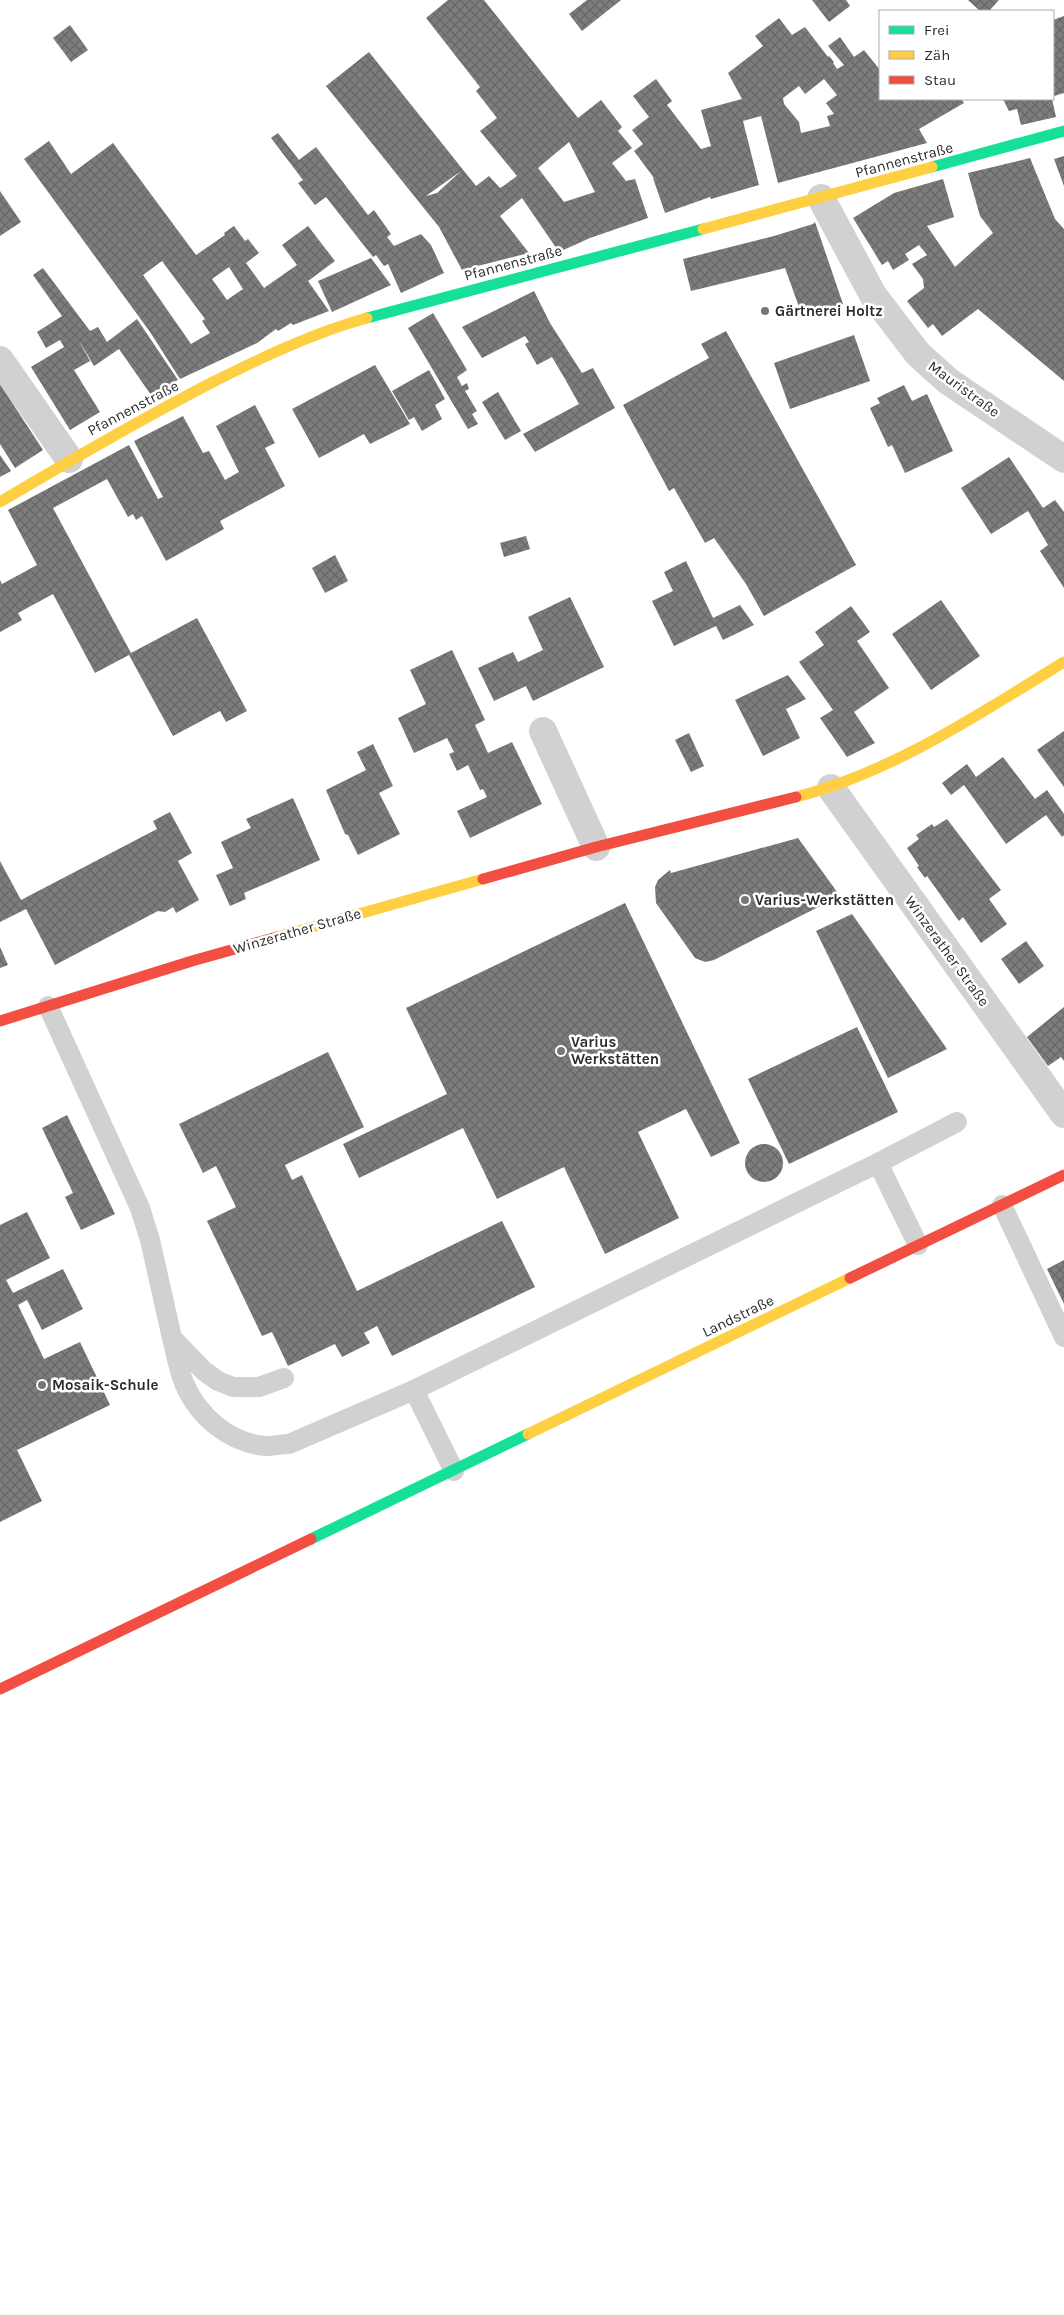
<svg xmlns="http://www.w3.org/2000/svg" width="1064" height="2315" font-family="Karla,sans-serif">
<style>
.building{fill:url(#building-cross-hatch);fill-rule:evenodd}
.lines{fill:none;stroke-linecap:round;stroke-linejoin:round}
.lane{stroke:#d1d1d1;stroke-width:20}
.street{stroke:#d1d1d1;stroke-width:28}
.fast{stroke:#16e098;stroke-width:11}
.slow{stroke:#ffcf43;stroke-width:11}
.jam{stroke:#f24e42;stroke-width:11}
.poi-dot{fill:#767676;stroke:#fff;stroke-width:2}
.labels{text-anchor:middle;dominant-baseline:central;stroke-width:5;stroke-linejoin:round;paint-order:stroke}
.street-label{font-size:15px;fill:#2c2c2c;stroke:#fff}
.poi-label{font-size:15px;font-weight:bold;fill:#2c2c2c;stroke:#fff;text-anchor:start}
</style>
<defs>
<pattern id="building-cross-hatch" width="8" height="8" patternUnits="userSpaceOnUse" patternTransform="scale(1.25)"><rect width="8" height="8" fill="#7d7d7d"/><path d="M0 0l8 8M0 8l8-8" fill="none" stroke="#676767"/></pattern>
</defs>
<rect width="100%" height="100%" fill="#fff"/>
<!-- building -->
<g class="building">
<path d="M448 0H484L578 118 601 100 622 127 618 131 632 148 612 163 626 181 635 179 648 218 590 238 559 252 522 198 500 216 529 253 462 270 439 227 326 86 369 52 476 186 489 176 500 188 502 187 517 176 480 131 497 118 476 91 480 87 426 18ZM569 142 595 192 564 202 538 168ZM461 171 437 193 426 196Z"/>
<polygon points="587,0 621,0 582,31 569,14"/>
<polygon points="812,0 846,0 850,6 829,22"/>
<polygon points="968,0 999,0 989,11 980,11"/>
<polygon points="1064,16 1064,93 1054,96 1053,20"/>
<path d="M779 18 792 35 805 27 828 57 829 56 834 62 833 63 837 69 844 65 828 46 840 37 854 57 864 50 880 70V99H961L964 103 919 129 927 143 778 183 761 116 743 121 759 185 711 199 710 197 665 213 653 178H654L634 151 643 144 632 130 649 117 633 96 656 79 672 101 667 105 701 149 711 146 701 110 742 99 728 73 763 46 755 36ZM824 79 837 95 826 103 834 114 827 116 830 126 801 133 799 122 784 104 783 98 799 86 805 94Z"/>
<polygon points="70,25 88,50 71,62 53,38"/>
<polygon points="1003,99 1052,99 1056,117 1021,125 1017,109 1009,111"/>
<polygon points="278,133 299,160 316,147 368,215 374,210 391,234 387,237 394,246 421,234 431,245 444,273 401,293 388,264 384,266 376,255 373,257 326,197 315,205 298,183 303,180 271,138"/>
<path d="M49 141 71 174 113 143 196 255 225 235 224 233 234 226 245 241 248 239 259 253 246 263 264 288 297 265 282 245 308 226 335 261 308 281 329 311 293 325 291 323 278 331 276 329 257 343 180 379 150 332 24 159ZM162 261 205 319 202 321 210 333 191 344 143 275ZM229 267 243 289 227 300 212 279Z"/>
<polygon points="1064,156 1064,186 1054,159"/>
<polygon points="1030,158 1055,219 1064,229 1064,381 978,309 942,336 933,324 928,328 907,301 924,288 923,279 912,264 927,255 919,245 905,254 909,260 893,270 888,261 882,265 853,218 894,193 943,179 954,217 927,226 955,267 993,233 980,216 968,173"/>
<polygon points="0,191 21,222 0,236"/>
<polygon points="815,222 843,304 803,318 785,268 691,291 683,259 774,236 813,224"/>
<polygon points="371,258 391,285 332,312 318,281"/>
<polygon points="43,268 90,331 98,327 107,342 137,319 178,380 151,395 119,349 94,366 78,339 90,361 74,370 100,412 70,430 31,367 64,347 60,340 46,348 37,332 62,316 33,275"/>
<polygon points="534,291 550,323 582,373 593,368 615,408 535,452 523,434 579,404 565,379 552,357 537,365 525,344 529,342 525,336 482,358 462,327"/>
<polygon points="433,313 467,370 457,377 462,386 467,383 469,389 465,391 477,411 472,414 478,424 468,429 408,328"/>
<polygon points="726,331 856,565 764,616 746,584 714,538 705,543 674,488 669,491 623,405 709,358 701,344"/>
<polygon points="854,335 870,381 790,409 774,363"/>
<polygon points="375,365 410,424 370,444 364,434 319,458 292,409"/>
<polygon points="429,370 445,399 435,405 442,419 422,431 414,417 409,420 392,391"/>
<polygon points="0,384 43,450 15,468 0,444"/>
<polygon points="904,385 912,401 927,394 953,451 905,473 892,445 888,447 870,408 880,403 877,398"/>
<polygon points="498,392 521,431 505,440 482,402"/>
<polygon points="255,405 275,443 265,448 285,486 220,521 224,529 166,561 142,516 136,520 133,514 128,517 107,479 53,508 131,653 197,618 247,711 226,722 220,711 173,736 129,655 95,673 53,594 18,613 22,620 0,632 0,580 2,584 37,565 8,510 129,445 158,499 163,497 134,441 183,416 203,453 209,451 225,480 239,472 216,426"/>
<polygon points="0,455 11,471 0,477"/>
<polygon points="1009,457 1043,508 1055,500 1064,512 1064,588 1040,551 1048,545 1028,511 991,534 961,488"/>
<polygon points="526,536 530,549 504,557 500,543"/>
<polygon points="335,555 348,581 325,593 312,568"/>
<polygon points="686,561 713,618 740,605 754,625 723,640 716,626 674,646 652,601 673,591 664,572"/>
<polygon points="570,597 604,667 533,701 526,686 494,701 478,668 513,652 518,662 543,650 528,617"/>
<polygon points="941,600 980,656 931,690 892,634"/>
<polygon points="851,606 870,632 857,641 889,688 854,712 875,743 847,757 820,718 833,710 799,662 824,645 815,632"/>
<polygon points="452,650 485,720 475,725 488,753 512,742 542,804 470,838 457,811 487,797 483,789 480,790 468,765 457,771 449,754 454,752 447,738 414,753 398,718 426,704 410,670"/>
<polygon points="788,675 806,699 786,709 800,738 763,756 735,700"/>
<polygon points="1064,731 1064,787 1037,750"/>
<polygon points="689,733 704,766 691,772 675,740"/>
<polygon points="373,744 393,786 379,793 400,834 358,855 348,835 345,834 326,790 366,770 357,752"/>
<polygon points="1003,757 1035,799 1047,790 1064,814 1064,835 1062,837 1046,815 1006,844 964,785 951,795 942,783 967,764 976,777"/>
<polygon points="293,798 320,860 244,893 246,899 230,906 216,875 233,868 221,842 251,828 246,819"/>
<polygon points="170,812 192,853 178,861 199,900 176,913 173,907 165,912 158,911 55,965 26,909 0,922 0,861 21,900 157,829 153,821"/>
<polygon points="947,819 1001,890 989,899 1007,924 981,943 963,917 959,921 927,876 925,878 917,867 919,866 907,848 919,839 916,835 932,824 934,827"/>
<polygon points="798,838 840,896 714,960 705,962 695,958 656,903 655,887 658,880 670,870 671,873"/>
<polygon points="625,903 740,1143 711,1157 686,1109 638,1132 679,1218 605,1254 564,1167 497,1199 463,1128 359,1178 343,1144 447,1094 406,1008"/>
<polygon points="852,914 947,1049 888,1078 816,931"/>
<polygon points="1026,941 1044,966 1019,984 1001,959"/>
<polygon points="0,947 8,965 0,968"/>
<polygon points="1064,1007 1064,1061 1061,1057 1048,1066 1027,1037"/>
<polygon points="857,1027 898,1112 789,1164 748,1079"/>
<polygon points="328,1052 364,1127 285,1165 292,1180 302,1175 357,1291 502,1221 535,1287 392,1356 377,1326 364,1333 370,1343 342,1357 335,1344 288,1366 272,1332 262,1336 207,1221 236,1207 216,1166 203,1173 179,1124"/>
<polygon points="67,1115 115,1214 81,1230 65,1197 73,1193 42,1128"/>
<circle cx="764" cy="1163" r="19"/>
<polygon points="27,1212 50,1258 6,1280 13,1293 63,1269 83,1309 42,1330 27,1300 18,1305 44,1359 80,1342 110,1405 17,1450 42,1501 0,1522 0,1225"/>
<polygon points="1064,1260 1064,1304 1047,1269"/>
</g>
<g class="lines">
<!-- lane -->
<g class="lane">
<polyline points="48,1006 140,1208 150,1240 172,1338 204,1371 218,1381 233,1387 259,1387 284,1378"/>
<polyline points="878,1163 957,1122"/>
<polyline points="1002,1205 1064,1337"/>
<path d="M173 1342C176 1355 179 1370 184 1383 198 1416 229 1443 266 1446 273 1446 281 1444 289 1444L414 1390"/>
<polyline points="454,1471 414,1390 878,1163 918,1245"/>
</g>
<!-- street -->
<g class="street">
<polyline points="821,198 873,295 918,354 948,381 1064,459"/>
<polyline points="0,360 69,459"/>
<polyline points="543,731 596,847"/>
<polyline points="831,788 1064,1114"/>
</g>
<!-- fast -->
<g class="fast">
<polyline points="932,167 1064,131"/>
<polyline points="367,318 703,229"/>
<polyline points="311,1539 528,1434"/>
</g>
<!-- slow -->
<g class="slow">
<polyline points="703,229 932,167"/>
<path d="M0 502C69 461 138 421 209 384 259 359 312 333 367 318"/>
<path d="M796 797C893 772 979 714 1064 662"/>
<polyline points="277,937 483,879"/>
<polyline points="528,1434 850,1278"/>
</g>
<!-- jam -->
<g class="jam">
<polyline points="483,879 596,847 796,797"/>
<polyline points="0,1021 192,961 277,937"/>
<polyline points="850,1278 1064,1175"/>
<polyline points="0,1689 311,1539"/>
</g>
</g>
<!-- markers -->
<g class="poi-dot">
<circle cx="765" cy="311" r="5"/>
<circle cx="745" cy="900" r="5"/>
<circle cx="561" cy="1051" r="5"/>
<circle cx="42" cy="1385" r="5"/>
</g>
<g class="labels">
<!-- street labels -->
<g class="street-label">
<text transform="translate(904 160) rotate(-15)">Pfannenstraße</text>
<text transform="translate(513 263) rotate(-15)">Pfannenstraße</text>
<text transform="translate(964 389) rotate(36)">Mauristraße</text>
<text transform="translate(133 408) rotate(-28)">Pfannenstraße</text>
<text transform="translate(297 931) rotate(-16)">Winzerather Straße</text>
<text transform="translate(947 951) rotate(54)">Winzerather Straße</text>
<text transform="translate(738 1316) rotate(-26)">Landstraße</text>
</g>
<!-- poi labels -->
<g class="poi-label">
<text x="775" y="311">Gärtnerei Holtz</text>
<text x="755" y="900">Varius-Werkstätten</text>
<text x="571" y="1042">Varius<tspan x="571" dy="17">Werkstätten</tspan></text>
<text x="52" y="1385">Mosaik-Schule</text>
</g>
</g>
<!-- legend -->
<rect x="879" y="10" width="175" height="90" fill="#ffffff" stroke="#ababab"/>
<rect x="889" y="26" width="25" height="8" fill="#16e098" stroke="#ababab"/>
<text x="924" y="35" font-size="15" fill="#2c2c2c">Frei</text>
<rect x="889" y="51" width="25" height="8" fill="#ffcf43" stroke="#ababab"/>
<text x="924" y="60" font-size="15" fill="#2c2c2c">Zäh</text>
<rect x="889" y="76" width="25" height="8" fill="#f24e42" stroke="#ababab"/>
<text x="924" y="85" font-size="15" fill="#2c2c2c">Stau</text>
</svg>
